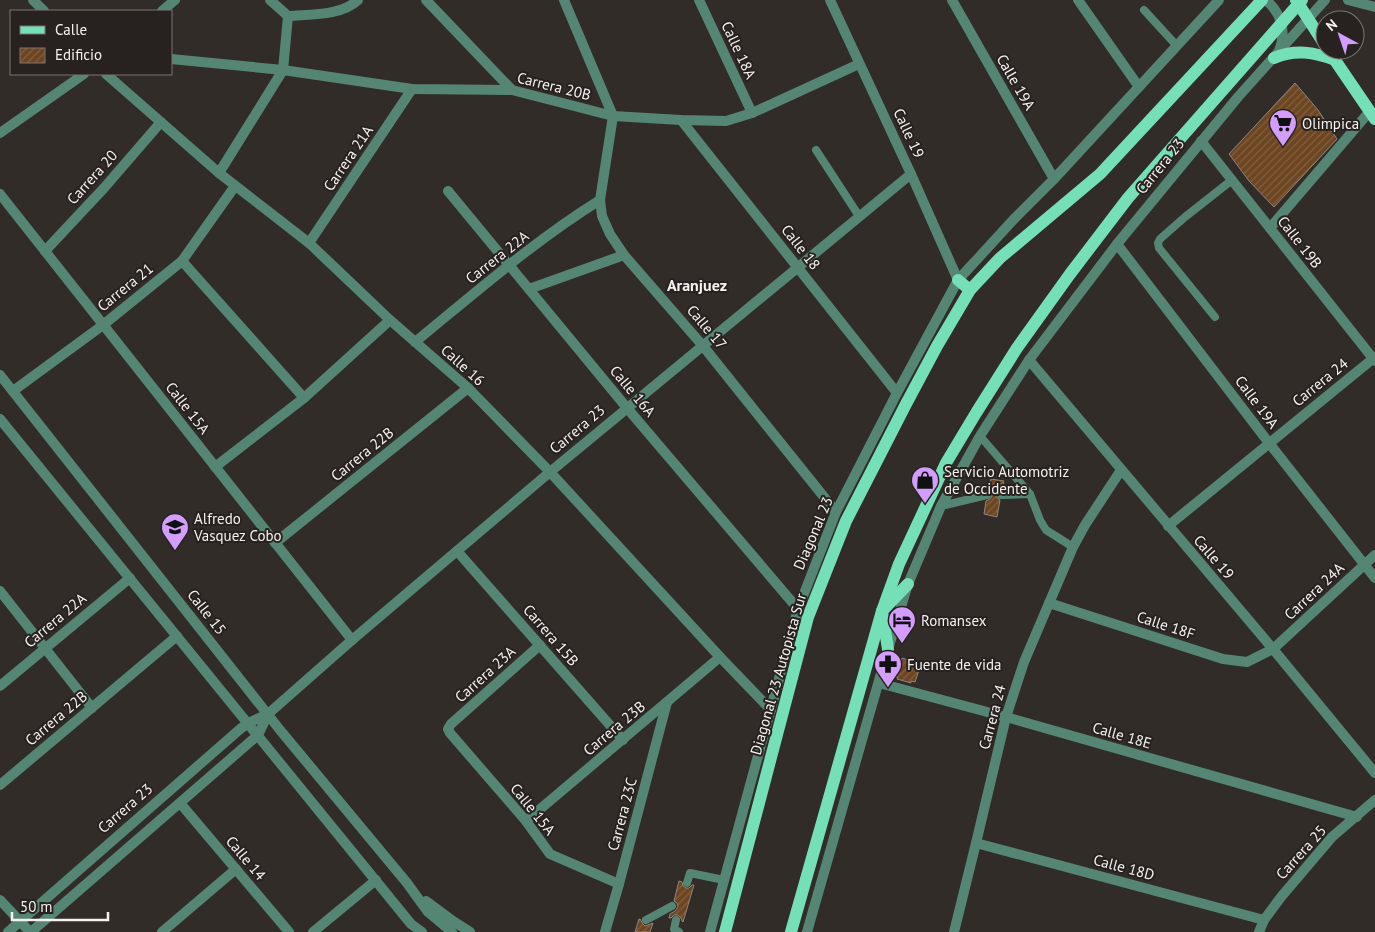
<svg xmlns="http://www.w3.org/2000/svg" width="1375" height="932" font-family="'PT Sans',sans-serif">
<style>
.building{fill:url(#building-hatch);stroke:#8a8580}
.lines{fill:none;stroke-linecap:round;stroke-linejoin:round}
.service{stroke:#558673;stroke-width:8}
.minor{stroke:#558673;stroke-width:10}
.tertiary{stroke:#558673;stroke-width:10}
.primary{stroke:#75dfb8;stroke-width:12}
.labels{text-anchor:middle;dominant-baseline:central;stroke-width:4;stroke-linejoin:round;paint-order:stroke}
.street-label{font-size:15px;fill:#f6f2f0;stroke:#27221f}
.poi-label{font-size:15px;fill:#f6f2f0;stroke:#27221f;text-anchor:start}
.neighbourhood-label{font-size:16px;font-weight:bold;fill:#f6f2f0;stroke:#27221f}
</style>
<defs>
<pattern id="building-hatch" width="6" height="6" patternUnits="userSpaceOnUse" patternTransform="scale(1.25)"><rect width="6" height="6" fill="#6d4520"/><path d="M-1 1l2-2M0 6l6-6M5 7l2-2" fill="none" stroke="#826041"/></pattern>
</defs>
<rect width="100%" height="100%" fill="#312c28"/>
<!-- building -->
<g class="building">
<polygon points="1295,83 1318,110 1337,139 1274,207 1249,181 1229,154"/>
<polygon points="991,479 1004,481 1002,489 998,491 995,495 997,498 1000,500 997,517 984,514 986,501 990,499 992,496 991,492 988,490"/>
<polygon points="902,658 921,664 915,682 911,681 911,683 897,679 898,677 896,677"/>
<polygon points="679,881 682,882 683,886 686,888 689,888 692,885 694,885 683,922 682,921 681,918 678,915 674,915 671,918 669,918 670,914 675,911 678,907 677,903 674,901"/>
<polygon points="639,919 640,919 643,924 645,926 653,923 650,932 635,932"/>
</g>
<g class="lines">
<!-- service -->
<g class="service">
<polyline points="1144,10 1177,46"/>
<polyline points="816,150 859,216"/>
<polyline points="1215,317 1159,248 1158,243 1160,239 1185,217 1232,180"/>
<polyline points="980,436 1030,494 1040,520 1046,530 1073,547"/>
<polyline points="1001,495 1030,494"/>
<polyline points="941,506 987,495"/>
<polyline points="687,883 690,873 724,880"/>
<polyline points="646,920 672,906"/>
<polyline points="676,920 674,929 679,932"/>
</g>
<!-- minor -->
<g class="minor">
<polyline points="33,0 44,11"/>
<polyline points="270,0 288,16"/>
<polyline points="426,0 512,90"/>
<polyline points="564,0 613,116 600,200 602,216 610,234 624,255 703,346 836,512"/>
<polyline points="699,0 752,113"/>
<polyline points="952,0 1054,179"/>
<polyline points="1078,0 1139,87"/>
<polyline points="1348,0 1375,7"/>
<polyline points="162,11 175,0"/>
<path d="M288 16C310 14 341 16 358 0"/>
<polyline points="171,59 283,70 412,89 512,90 613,116 681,120 726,121 752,113 859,64"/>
<polyline points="106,74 219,173 309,243 390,320 468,388 550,472 720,657 771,710"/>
<polyline points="681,120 897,393"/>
<polyline points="0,133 84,74"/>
<polyline points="1201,141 1375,361"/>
<polyline points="219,173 283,70 288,16"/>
<polyline points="448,191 627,408 798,609"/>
<polyline points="0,194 352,640"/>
<polyline points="1270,228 1370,111"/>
<polyline points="309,243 412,89"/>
<polyline points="1117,244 1269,443 1375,578"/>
<polyline points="45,251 104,188 161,122"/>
<polyline points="182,261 304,398"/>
<polyline points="529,289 624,255"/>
<path d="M415 342C475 293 534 241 600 200"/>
<polyline points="1029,360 1273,649 1375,773"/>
<polyline points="13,391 103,325 182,261 235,186"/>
<polyline points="215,467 304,398 390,320"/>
<polyline points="1168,526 1375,357"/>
<polyline points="275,543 468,388"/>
<polyline points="457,551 623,740"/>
<polyline points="0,591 92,708"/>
<polyline points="1049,603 1223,659 1247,662 1273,649 1375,555"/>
<polyline points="540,645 451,724 448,729 450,733 526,821 550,854 619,884"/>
<polyline points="879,683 1006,717 1357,817"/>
<polyline points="0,686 130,578"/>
<polyline points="0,785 177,636"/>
<polyline points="180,803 289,932"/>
<polyline points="526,821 720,657"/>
<polyline points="976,843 1264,920"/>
<polyline points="0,900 30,932"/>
<polyline points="162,932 236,869"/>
<polyline points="313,932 376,880"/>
<polyline points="605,932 619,884 667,702"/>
<polyline points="954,932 976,843 1006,717 1024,662 1073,547 1085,525 1121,470"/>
</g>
<!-- tertiary -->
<g class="tertiary">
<polyline points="830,0 911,174 958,280"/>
<path d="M1266 0C1281 13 1287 31 1279 51"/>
<polyline points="0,375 280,730 407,883 428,912 452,932"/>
<polyline points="0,419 411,924 422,932"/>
<polyline points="426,901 453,921 470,932"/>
<polyline points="8,932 239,730 248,723 268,714 352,640 550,472 911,174"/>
<polyline points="31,932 258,735 268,714"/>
<polyline points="710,932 798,609 836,512 897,393 958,280 1015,218 1054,179 1219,0"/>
<polyline points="807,932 888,649 908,584 941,506 980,436 1029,360 1117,244 1238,97 1325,0"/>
<polyline points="1259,932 1264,920 1281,897 1332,837 1375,800"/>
</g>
<!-- primary -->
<g class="primary">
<polyline points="1296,0 1325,45"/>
<polyline points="1328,50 1375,119"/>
<path d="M1274 58C1295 49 1314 52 1335 60"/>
<polyline points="958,280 970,290"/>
<polyline points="888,649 882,611 908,584"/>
<polyline points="725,932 808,617 846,521 906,404 937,346 970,290 1000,258 1100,174 1262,0"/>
<polyline points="791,932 882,611 899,564 946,463 976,413 1017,348 1070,274 1128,198 1302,0"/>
</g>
</g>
<!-- icons -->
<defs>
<g id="supermarket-pin" transform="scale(1.4375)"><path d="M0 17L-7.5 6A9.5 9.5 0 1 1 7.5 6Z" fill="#d29dfd" stroke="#27221f"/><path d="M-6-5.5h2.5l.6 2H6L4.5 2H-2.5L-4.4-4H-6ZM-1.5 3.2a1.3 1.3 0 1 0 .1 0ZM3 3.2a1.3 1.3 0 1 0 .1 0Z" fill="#111"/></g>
<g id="shop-pin" transform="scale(1.4375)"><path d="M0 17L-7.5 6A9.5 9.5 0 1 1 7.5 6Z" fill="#d29dfd" stroke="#27221f"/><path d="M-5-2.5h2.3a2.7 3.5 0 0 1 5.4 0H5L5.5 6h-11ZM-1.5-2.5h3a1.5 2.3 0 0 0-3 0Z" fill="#111"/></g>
<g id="school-pin" transform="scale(1.4375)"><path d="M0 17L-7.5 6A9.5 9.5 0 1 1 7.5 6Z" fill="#d29dfd" stroke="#27221f"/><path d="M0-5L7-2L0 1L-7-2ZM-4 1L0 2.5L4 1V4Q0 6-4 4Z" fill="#111"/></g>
<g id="hotel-pin" transform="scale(1.4375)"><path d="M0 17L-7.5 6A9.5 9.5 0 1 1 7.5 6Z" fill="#d29dfd" stroke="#27221f"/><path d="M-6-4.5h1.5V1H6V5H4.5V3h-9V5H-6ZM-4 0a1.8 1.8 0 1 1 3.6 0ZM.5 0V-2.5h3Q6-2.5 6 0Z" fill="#111"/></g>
<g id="pharmacy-pin" transform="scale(1.4375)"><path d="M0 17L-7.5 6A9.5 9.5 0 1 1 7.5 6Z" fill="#d29dfd" stroke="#27221f"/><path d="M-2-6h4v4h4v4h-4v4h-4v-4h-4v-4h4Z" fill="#111"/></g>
</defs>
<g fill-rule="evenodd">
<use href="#supermarket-pin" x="1283" y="123"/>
<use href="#shop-pin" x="925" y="480"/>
<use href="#school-pin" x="175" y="527"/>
<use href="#hotel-pin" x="902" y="620"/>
<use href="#pharmacy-pin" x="888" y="664"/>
</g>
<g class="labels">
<!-- street labels -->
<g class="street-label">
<text transform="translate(739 50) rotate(65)">Calle 18A</text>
<text transform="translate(1016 82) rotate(60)">Calle 19A</text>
<text transform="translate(554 86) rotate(14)">Carrera 20B</text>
<text transform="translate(909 133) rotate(65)">Calle 19</text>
<text transform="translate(348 158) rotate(-56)">Carrera 21A</text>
<text transform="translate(1160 166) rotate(-51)">Carrera 23</text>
<text transform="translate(92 177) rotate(-48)">Carrera 20</text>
<text transform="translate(1300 242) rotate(52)">Calle 19B</text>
<text transform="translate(801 247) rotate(52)">Calle 18</text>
<text transform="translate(497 257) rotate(-38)">Carrera 22A</text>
<text transform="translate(125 287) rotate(-39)">Carrera 21</text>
<text transform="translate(707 327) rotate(50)">Calle 17</text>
<text transform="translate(463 365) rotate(42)">Calle 16</text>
<text transform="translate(1320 382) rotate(-39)">Carrera 24</text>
<text transform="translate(633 391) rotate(50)">Calle 16A</text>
<text transform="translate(1257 402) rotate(53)">Calle 19A</text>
<text transform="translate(188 408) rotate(52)">Calle 15A</text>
<text transform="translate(577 429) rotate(-40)">Carrera 23</text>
<text transform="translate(362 454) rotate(-39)">Carrera 22B</text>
<text transform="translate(813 533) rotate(-67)">Diagonal 23</text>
<text transform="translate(1214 557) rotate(49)">Calle 19</text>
<text transform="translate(1314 591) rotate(-43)">Carrera 24A</text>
<text transform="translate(207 612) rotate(52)">Calle 15</text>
<text transform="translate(55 620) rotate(-40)">Carrera 22A</text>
<text transform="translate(1166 625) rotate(18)">Calle 18F</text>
<text transform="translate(551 635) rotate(49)">Carrera 15B</text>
<text transform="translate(485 674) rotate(-42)">Carrera 23A</text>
<text transform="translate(778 674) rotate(-74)">Diagonal 23 Autopista Sur</text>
<text transform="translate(992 717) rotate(-75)">Carrera 24</text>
<text transform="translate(56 718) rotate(-40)">Carrera 22B</text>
<text transform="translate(614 728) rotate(-40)">Carrera 23B</text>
<text transform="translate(1122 735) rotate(16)">Calle 18E</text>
<text transform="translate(125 808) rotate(-41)">Carrera 23</text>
<text transform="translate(533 809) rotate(51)">Calle 15A</text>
<text transform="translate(622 814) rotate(-75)">Carrera 23C</text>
<text transform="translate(1301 852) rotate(-48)">Carrera 25</text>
<text transform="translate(246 858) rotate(50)">Calle 14</text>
<text transform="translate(1124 867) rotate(15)">Calle 18D</text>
</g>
<!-- poi labels -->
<g class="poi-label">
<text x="1302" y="123">Olimpica</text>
<text x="944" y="471">Servicio Automotriz<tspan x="944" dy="17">de Occidente</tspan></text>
<text x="194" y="518">Alfredo<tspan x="194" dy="17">Vasquez Cobo</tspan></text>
<text x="921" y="620">Romansex</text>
<text x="907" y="664">Fuente de vida</text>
</g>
<!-- neighbourhood labels -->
<g class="neighbourhood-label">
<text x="697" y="285">Aranjuez</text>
</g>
</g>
<!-- legend -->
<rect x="10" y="10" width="162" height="65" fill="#27221f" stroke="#7a7573"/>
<rect x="20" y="26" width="25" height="8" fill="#75dfb8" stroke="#7a7573"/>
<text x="55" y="35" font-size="15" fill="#f6f2f0">Calle</text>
<rect x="20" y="48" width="25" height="15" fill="url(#building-hatch)" stroke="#7a7573"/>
<text x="55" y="60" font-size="15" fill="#f6f2f0">Edificio</text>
<!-- north arrow -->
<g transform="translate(1340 35) rotate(320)"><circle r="24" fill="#27221f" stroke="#7a7573"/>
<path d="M0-4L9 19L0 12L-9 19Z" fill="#d29dfd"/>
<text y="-8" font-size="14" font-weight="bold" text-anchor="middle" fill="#f6f2f0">N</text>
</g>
<!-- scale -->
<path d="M12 912v8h96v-8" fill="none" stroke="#f6f2f0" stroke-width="2.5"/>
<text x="20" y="912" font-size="15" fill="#f6f2f0" stroke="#27221f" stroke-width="4" paint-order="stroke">50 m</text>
</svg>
